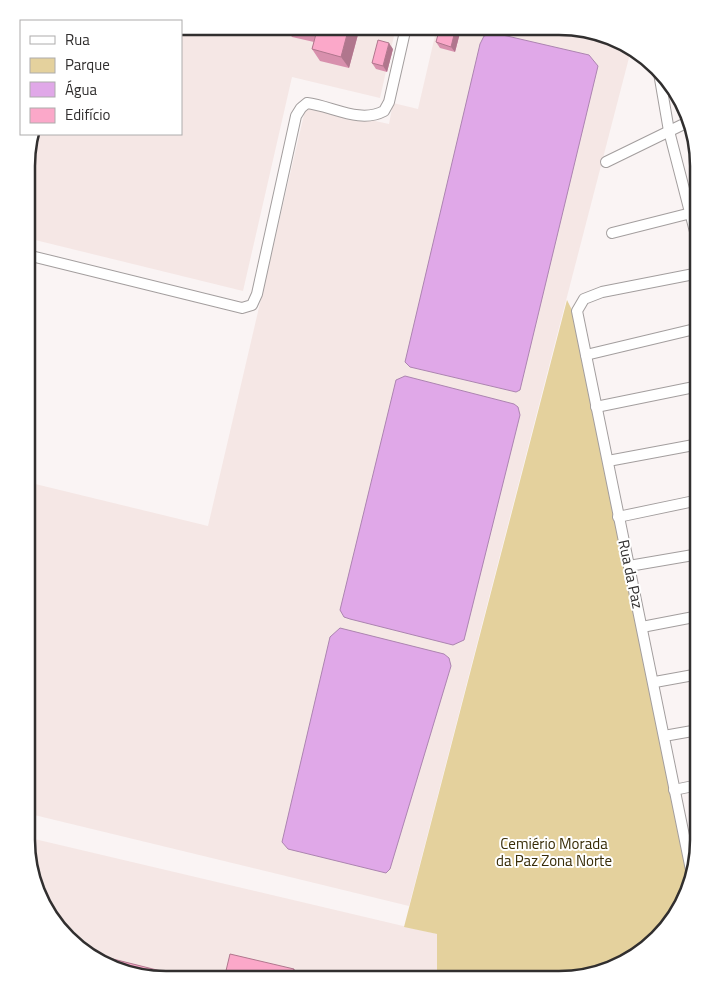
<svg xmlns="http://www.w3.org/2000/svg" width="725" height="1006" font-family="'Titillium Web',sans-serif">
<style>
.built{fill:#f5e7e5}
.green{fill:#e4d19d}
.water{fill:#e0a8e8;stroke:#ac84b0}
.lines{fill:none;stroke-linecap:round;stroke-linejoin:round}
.street-casing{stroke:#a39e9e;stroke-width:12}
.street{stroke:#fff;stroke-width:10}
.wall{fill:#d890ad}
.shaded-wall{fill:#b0768d}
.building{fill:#fba8c9;stroke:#b0768d}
.labels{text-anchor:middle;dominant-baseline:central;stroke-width:4;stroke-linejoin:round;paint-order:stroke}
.street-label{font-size:15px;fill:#312f2f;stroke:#fff}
.park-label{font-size:15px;fill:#372b06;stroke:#fff}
.rim{fill:none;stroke:#312f2f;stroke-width:2.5}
</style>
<rect width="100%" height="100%" fill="#faf4f4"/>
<!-- built -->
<g class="built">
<polygon points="181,26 396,27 380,98 292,77 243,291 27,238 27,147 32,134 181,134"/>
<polygon points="437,27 578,27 631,50 409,906 26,813 27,482 208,526 306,106 389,124 393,103 418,109"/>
<polygon points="26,837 437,934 437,979 148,979 81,951 41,902"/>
</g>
<!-- green -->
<polygon class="green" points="567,300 572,310 688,879 675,918 621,965 559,980 437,979 437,934 404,927"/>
<!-- water -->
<g class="water">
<polygon points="494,33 589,55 598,66 520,390 516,392 410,367 405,362 480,44 484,36"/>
<polygon points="405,376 514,404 518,407 520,415 464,640 453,645 350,619 344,617 340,610 396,380"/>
<polygon points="340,628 444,654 449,658 451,666 390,869 386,873 288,849 282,842 330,637"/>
</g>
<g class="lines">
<!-- street casing -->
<g class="street-casing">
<g id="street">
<polyline points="659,73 669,131 699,247"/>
<polyline points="606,162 688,122"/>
<polyline points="612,233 699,211"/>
<path d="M27 255 242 308 252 305 257 294 296 116 301 108 307 103C332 106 360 124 384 111L389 102 406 27"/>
<polyline points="586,355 699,328"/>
<polyline points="596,407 699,386"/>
<polyline points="608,461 699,444"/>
<polyline points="618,517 699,500"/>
<polyline points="629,566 699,554"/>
<polyline points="642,627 699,616"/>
<polyline points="655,682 699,674"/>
<polyline points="664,736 698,730"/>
<polyline points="674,790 698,785"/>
<polyline points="687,847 698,844"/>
<polyline points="691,870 577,311 584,299 602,292 699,273"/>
</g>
</g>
<!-- street -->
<use href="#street" class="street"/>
</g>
<!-- wall -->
<g class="wall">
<polygon points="280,27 360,27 349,68 320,61 312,49 314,42 292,37 289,33 284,31"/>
<polygon points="461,29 455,52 440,48 436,42"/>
<polygon points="393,49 387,72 376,69 372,63"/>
</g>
<!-- shaded-wall -->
<g class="shaded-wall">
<polygon points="349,27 360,27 349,68 341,57"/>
<polygon points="456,27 460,27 461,29 455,52 451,47"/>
<polygon points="389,43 393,49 387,72 383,66"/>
<polygon points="294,969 300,977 299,979 291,979"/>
</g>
<!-- building -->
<g class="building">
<polygon points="288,27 349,27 341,57 312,49 316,34"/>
<polygon points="440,27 456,27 451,47 436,42"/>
<polygon points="378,40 389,43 383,66 372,63"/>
<polygon points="81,951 193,979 148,979"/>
<polygon points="230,954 294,969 291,979 224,979"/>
<polygon points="318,974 333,978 332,979 317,979"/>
</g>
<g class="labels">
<!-- street labels -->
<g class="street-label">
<text transform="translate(631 574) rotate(78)">Rua da Paz</text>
</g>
<!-- park labels -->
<g class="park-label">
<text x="554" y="843">Cemiério Morada<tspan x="554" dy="17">da Paz Zona Norte</tspan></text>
</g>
</g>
<!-- crop -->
<path d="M0 0H725V1006H0ZM166 35H559A131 131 0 0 1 690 166V840A131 131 0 0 1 559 971H166A131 131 0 0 1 35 840V166A131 131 0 0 1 166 35Z" fill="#fff" fill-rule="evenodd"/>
<path class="rim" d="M166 35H559A131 131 0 0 1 690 166V840A131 131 0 0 1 559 971H166A131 131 0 0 1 35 840V166A131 131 0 0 1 166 35Z"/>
<!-- legend -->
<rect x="20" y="20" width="162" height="115" fill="#ffffff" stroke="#adacac"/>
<rect x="30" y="36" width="25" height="8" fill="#ffffff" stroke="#adacac"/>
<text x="65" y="45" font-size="15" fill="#312f2f">Rua</text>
<rect x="30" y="58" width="25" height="15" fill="#e4d19d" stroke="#adacac"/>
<text x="65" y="70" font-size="15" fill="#312f2f">Parque</text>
<rect x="30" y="82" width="25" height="15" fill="#e0a8e8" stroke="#adacac"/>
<text x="65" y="95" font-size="15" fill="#312f2f">Água</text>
<rect x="30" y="108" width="25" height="15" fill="#fba8c9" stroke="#adacac"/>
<text x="65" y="120" font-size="15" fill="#312f2f">Edifício</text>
</svg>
